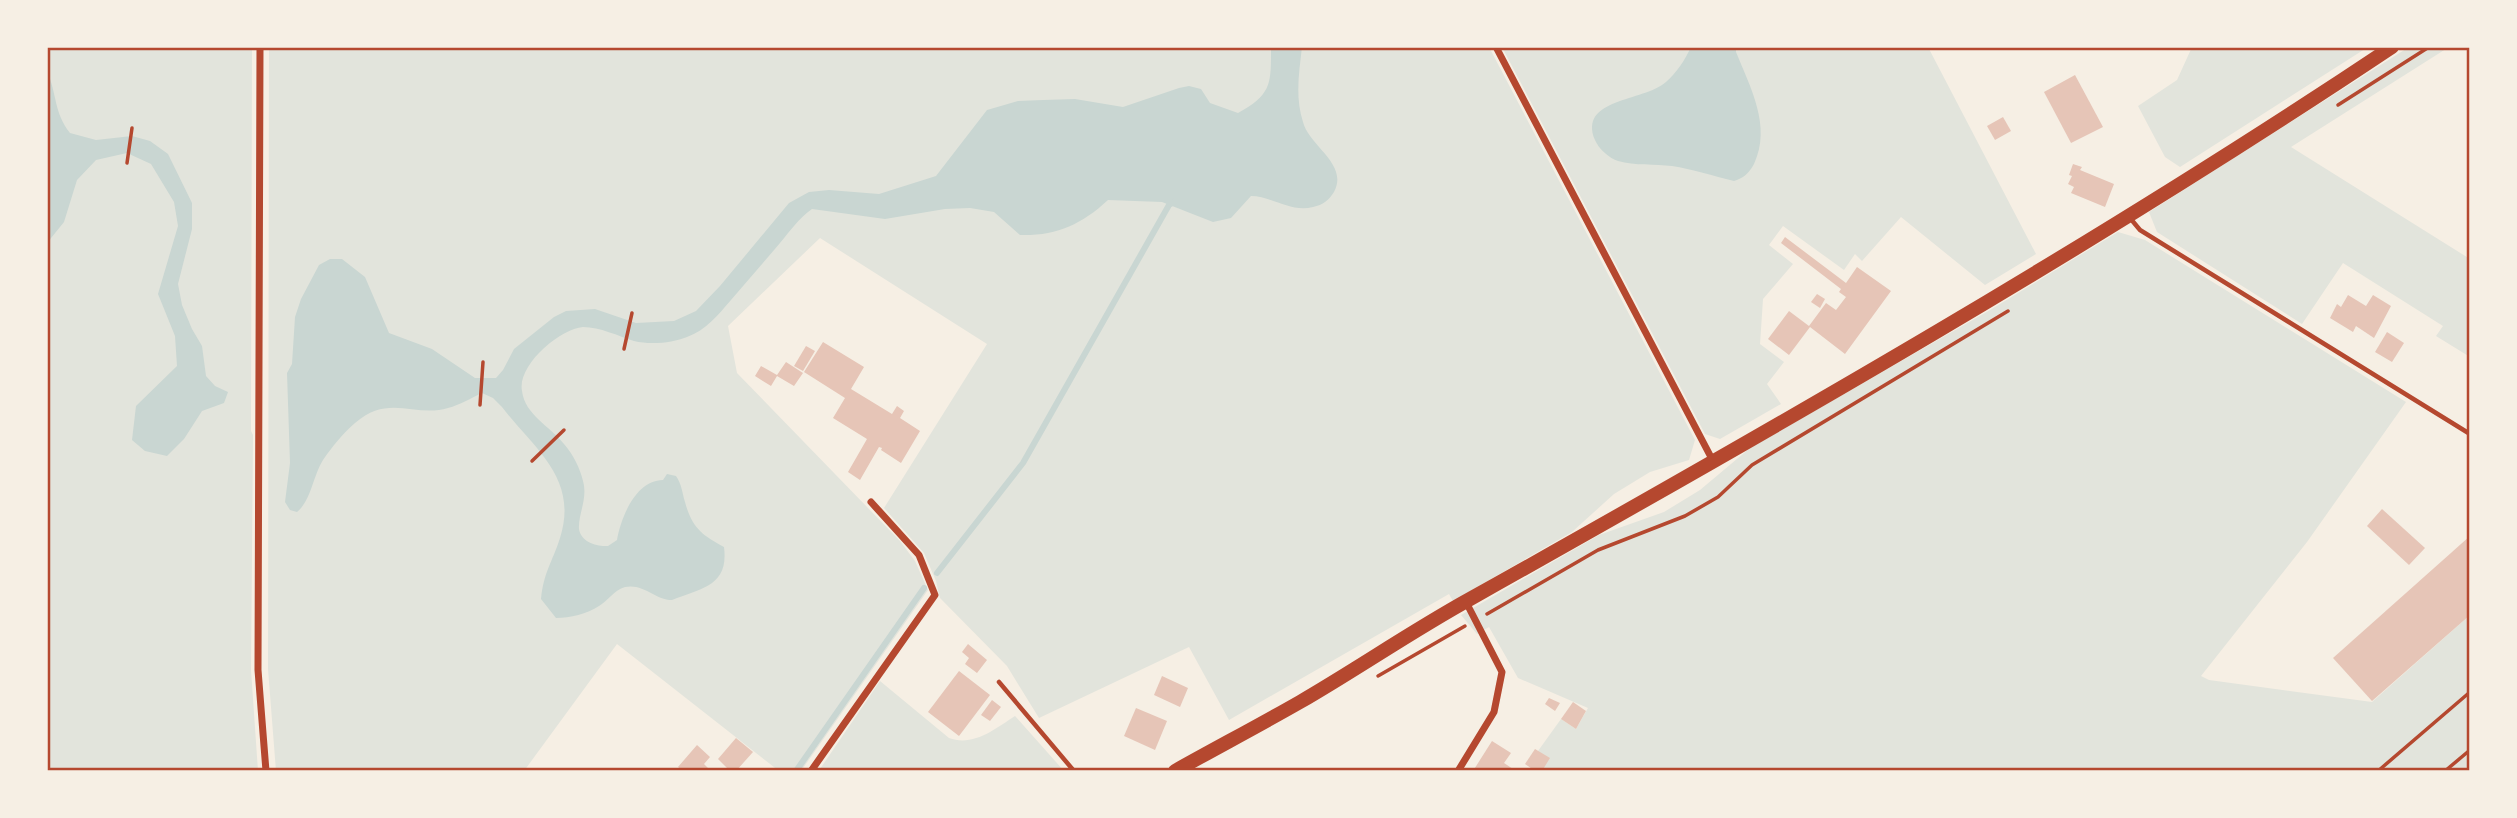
<svg xmlns="http://www.w3.org/2000/svg" width="2517" height="818" font-family="Karla,sans-serif">
<style>
.green{fill:#e2e4dc}
.water{fill:#c9d6d2}
.lines{fill:none;stroke-linecap:round;stroke-linejoin:round}
.stream{stroke:#c9d6d2;stroke-width:6}
.building{fill:#e6c5b7}
.path{stroke:#b5482f;stroke-width:3.5}
.service{stroke:#b5482f;stroke-width:4.5}
.minor{stroke:#b5482f;stroke-width:7}
.secondary{stroke:#b5482f;stroke-width:14}
.neatline{fill:none;stroke:#b5482f;stroke-width:2.5}
</style>
<rect width="100%" height="100%" fill="#f6efe4"/>
<!-- green -->
<g class="green">
<polygon points="47,47 252,47 251,431 253,435 251,670 258,771 47,771"/>
<polygon points="269,47 1489,47 1695,440 1689,460 1650,472 1614,494 1572,532 1453,601 1449,594 1229,720 1189,647 1039,718 1007,666 940,598 936,581 924,553 884,508 987,344 820,238 728,326 737,373 900,541 915,561 928,590 801,771 779,771 617,644 524,771 276,771 268,669"/>
<polygon points="1502,47 1928,47 2036,254 1985,285 1901,217 1862,261 1855,254 1844,270 1783,226 1769,245 1793,264 1763,299 1760,344 1784,362 1767,384 1781,404 1720,439 1705,434"/>
<polygon points="2192,47 2368,47 2180,167 2165,157 2138,106 2177,80"/>
<polygon points="2409,47 2449,47 2291,147 2470,259 2470,357 2436,336 2443,326 2343,263 2302,324 2157,232 2149,212"/>
<polygon points="2118,232 2145,240 2406,402 2307,542 2201,676 2209,680 2372,702 2470,615 2470,771 1542,771 1538,751 1561,719 1576,729 1588,708 1518,678 1489,627 1477,634 1461,615 1599,535 1664,512 1700,490 1750,448 1990,310"/>
<path d="M880 681 949 738C973 747 995 729 1015 716L1064 771H822L820 769Z"/>
</g>
<!-- water -->
<g class="water">
<path d="M1271 47H1302C1299 73 1295 97 1303 122 1309 146 1349 164 1334 192 1329 200 1323 205 1313 207 1291 213 1271 196 1251 196L1231 218 1213 222 1162 202 1108 200C1081 225 1056 236 1020 235L994 212 970 208 945 209 885 219 812 209C798 219 791 230 780 243 764 262 747 281 731 300 718 315 706 330 687 337 673 343 650 345 634 341 618 336 600 327 583 327 560 329 517 365 522 391 525 415 550 426 564 444 573 454 580 468 583 481 588 499 578 514 579 529 581 542 597 547 608 546L617 540C621 517 636 480 663 480L667 474 676 476C682 485 682 492 685 502 692 528 702 535 724 547 729 586 702 588 672 600 655 600 644 583 625 587 614 590 608 601 599 606 587 614 570 618 556 618L541 599C544 571 552 563 560 538 579 478 534 449 502 407L493 398 482 393C471 398 460 405 448 408 415 418 389 393 355 423 343 433 332 447 323 460 313 476 311 501 297 512L290 510 285 502 290 463 287 373 292 364 295 317 301 299 319 265 330 259H342L365 277 389 333 432 349 475 378H496L503 370 514 349 554 317 566 311 595 309 636 323 674 321 696 311 720 286 789 203 809 192 829 190 879 194 936 176 987 110 1018 101 1043 100 1075 99 1123 107 1179 88 1189 86 1201 89 1210 103 1238 113C1272 94 1271 84 1271 47Z"/>
<path d="M1691 47H1736V52C1750 87 1772 126 1754 164 1749 173 1744 178 1734 181 1713 176 1692 169 1672 166 1655 164 1635 166 1618 161 1610 159 1598 148 1595 140 1578 98 1643 102 1666 82 1677 72 1685 60 1691 47Z"/>
<path d="M47 71C57 94 54 113 70 133L96 140 132 136 150 141 168 154 192 203V229L178 284 182 305 192 329 202 346 206 376 215 386 228 392 224 403 202 411 184 439 167 456 145 451 132 440 136 406 177 366 175 336 158 294 178 226 174 202 151 164 127 153 96 160 77 180 64 222 47 243Z"/>
</g>
<g class="lines">
<!-- stream -->
<g class="stream">
<polyline points="937,573 1023,463 1169,205 1174,202"/>
<polyline points="796,771 924,588"/>
</g>
</g>
<!-- building -->
<g class="building">
<polygon points="2075,75 2103,127 2071,143 2044,92"/>
<polygon points="2003,117 2011,131 1995,140 1987,126"/>
<polygon points="2073,164 2082,167 2080,170 2114,184 2105,207 2071,193 2074,187 2068,184 2072,176 2069,175"/>
<polygon points="1785,237 1846,283 1857,267 1891,291 1845,354 1810,327 1789,355 1768,339 1789,311 1809,326 1826,303 1836,310 1846,297 1839,292 1841,289 1781,243"/>
<polygon points="1817,294 1825,299 1820,308 1811,302"/>
<polygon points="2348,295 2366,306 2373,295 2391,306 2374,338 2356,326 2353,332 2330,318 2337,304 2341,307"/>
<polygon points="2387,332 2404,343 2392,362 2375,352"/>
<polygon points="823,342 864,367 851,389 892,414 897,406 904,411 900,418 920,431 901,463 881,450 882,448 879,447 860,480 848,472 867,439 833,418 845,398 804,372"/>
<polygon points="806,346 815,351 803,371 794,366"/>
<polygon points="786,362 803,373 794,386 777,376 771,386 755,376 761,366 777,375"/>
<polygon points="2382,509 2425,548 2409,565 2367,526"/>
<polygon points="2470,536 2470,615 2372,701 2333,658"/>
<polygon points="968,644 987,660 977,673 965,664 969,658 962,652"/>
<polygon points="959,671 990,695 959,736 928,712"/>
<polygon points="1162,676 1188,688 1180,707 1154,695"/>
<polygon points="1549,698 1560,703 1555,711 1545,704"/>
<polygon points="992,700 1001,707 990,721 981,715"/>
<polygon points="1573,702 1586,711 1576,729 1561,719"/>
<polygon points="1136,708 1167,721 1155,750 1124,736"/>
<polygon points="736,738 753,752 736,771 730,771 718,759"/>
<polygon points="1492,741 1511,753 1504,763 1516,771 1473,771"/>
<polygon points="697,745 710,757 704,764 711,771 683,771 678,767"/>
<polygon points="1535,749 1550,758 1542,771 1535,771 1525,764"/>
</g>
<g class="lines">
<!-- path -->
<g class="path">
<polyline points="2338,105 2429,47"/>
<polyline points="127,163 132,128"/>
<polyline points="624,349 632,313"/>
<polyline points="480,405 483,362"/>
<polyline points="532,461 564,430"/>
<polyline points="1487,614 1598,550 1685,516 1718,497 1752,465 2008,311"/>
<polyline points="1378,676 1465,626"/>
<polyline points="2378,771 2470,692"/>
<polyline points="2445,771 2470,750"/>
</g>
<!-- service -->
<g class="service">
<polyline points="2130,218 2140,230 2470,434"/>
<polyline points="999,682 1074,771"/>
</g>
<!-- minor -->
<g class="minor">
<polyline points="260,47 258,670 266,771"/>
<polyline points="1496,47 1713,461"/>
<polyline points="811,771 935,595 919,555 871,502"/>
<polyline points="1458,771 1494,712 1502,672 1466,602"/>
</g>
<!-- secondary -->
<path class="secondary" d="M1175 771C1216 748 1258 726 1300 702 1357 669 1412 631 1470 599 1782 424 2094 246 2392 47"/>
</g>
<!-- border -->
<rect width="2517" height="818" fill="none" stroke="#f6efe4" stroke-width="98"/>
<rect x="49" y="49" width="2419" height="720" class="neatline"/>
</svg>
